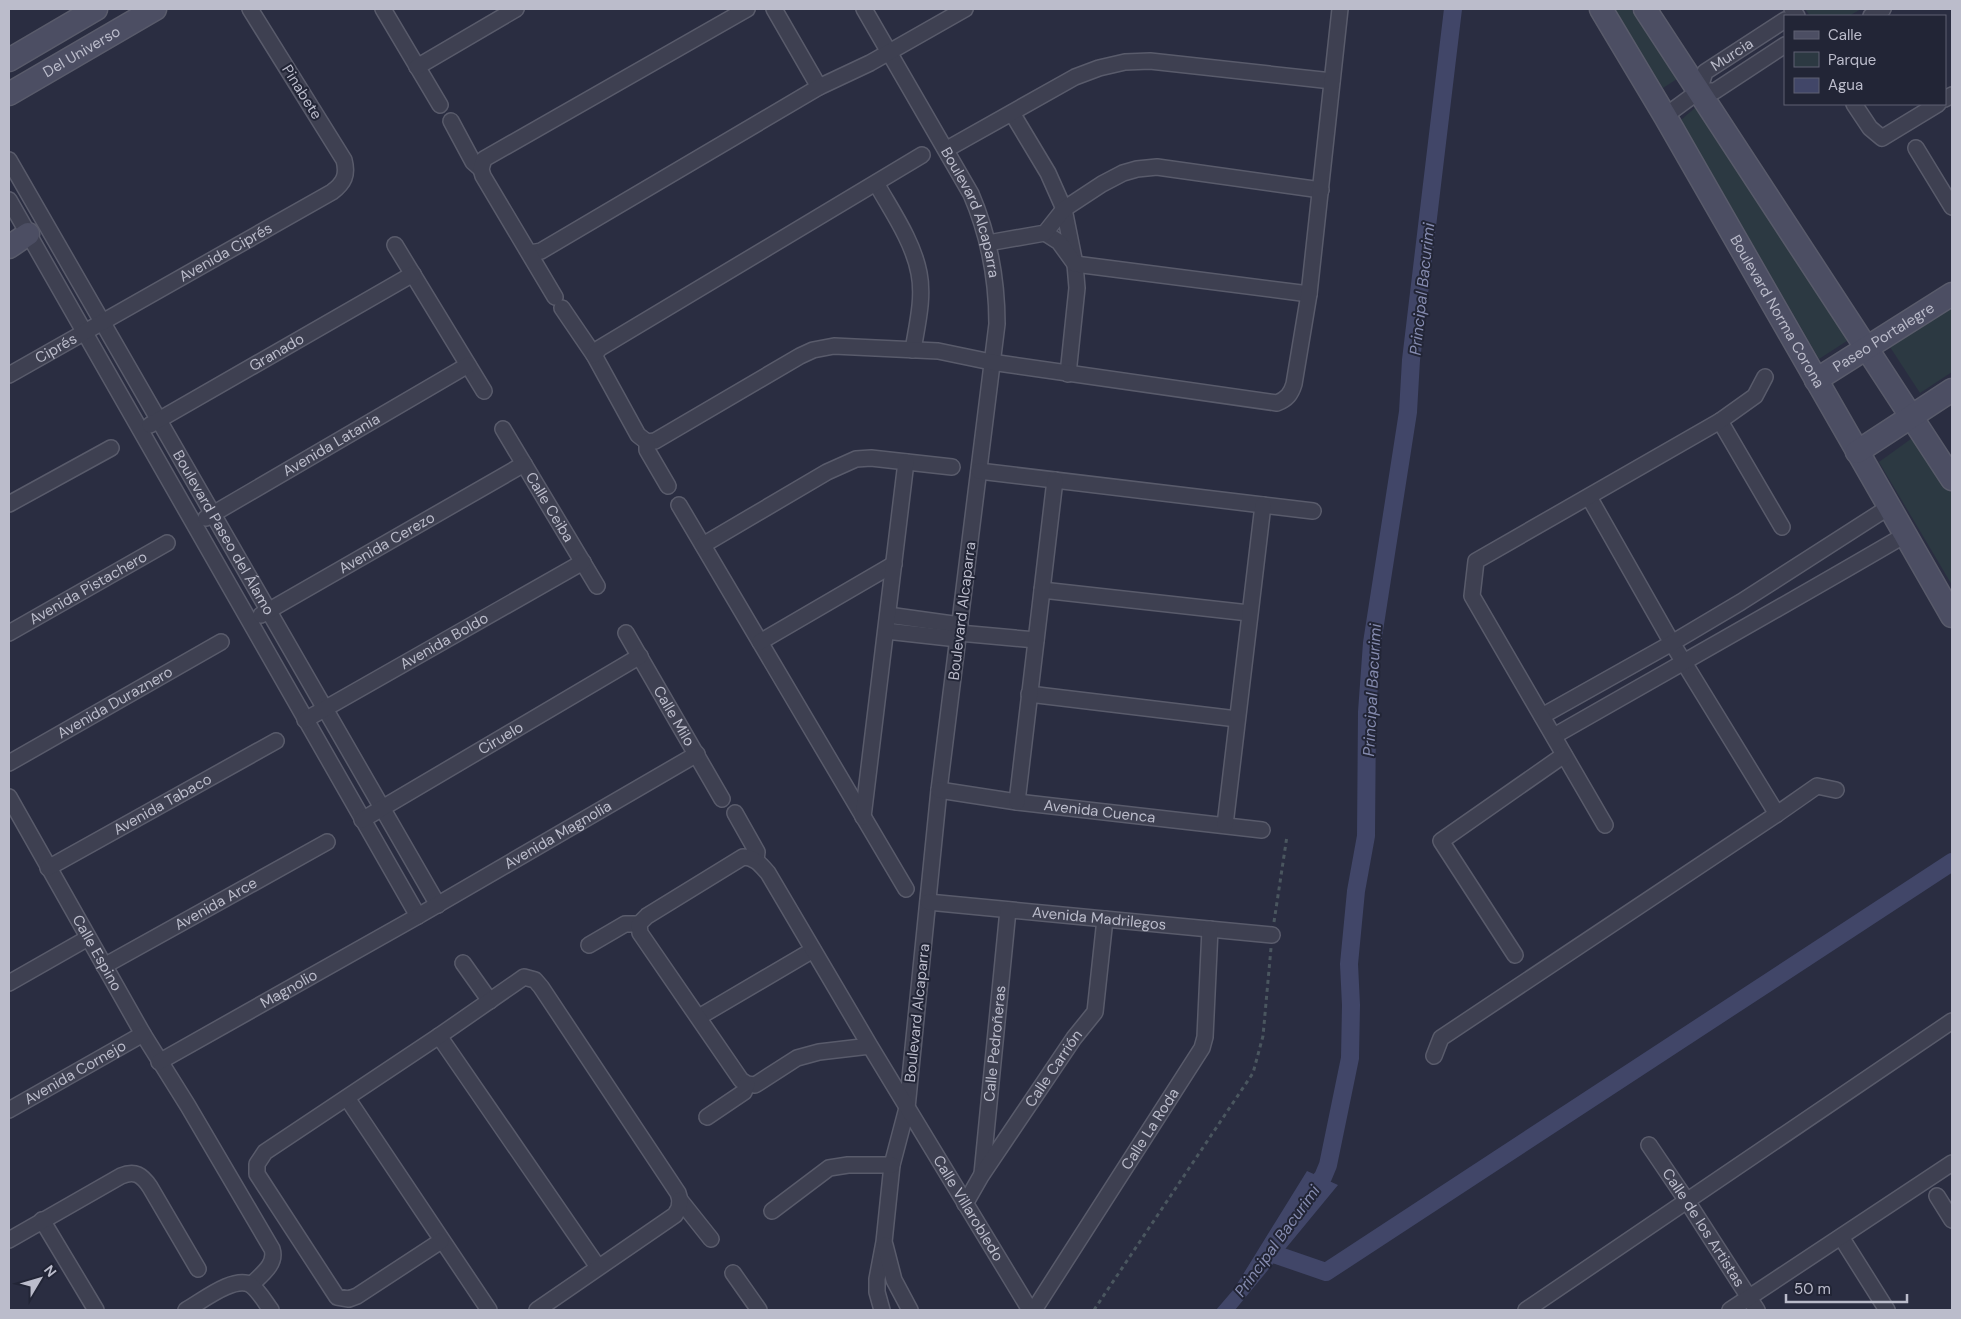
<svg xmlns="http://www.w3.org/2000/svg" width="1961" height="1319" font-family="'DM Sans',sans-serif">
<style>
.green{fill:#2c3942}
.water{fill:#414668}
.lines{fill:none;stroke-linecap:round;stroke-linejoin:round}
.canal{stroke:#414668;stroke-width:18}
.street-casing{stroke:#595b6b;stroke-width:18}
.secondary-casing{stroke:#595b6b;stroke-width:25}
.path{stroke:#4a565f;stroke-width:3;stroke-dasharray:4 4;stroke-linecap:butt}
.street{stroke:#3e4051;stroke-width:15}
.secondary{stroke:#4c4e63;stroke-width:22}
.labels{text-anchor:middle;dominant-baseline:central;stroke-width:4;stroke-linejoin:round;paint-order:stroke}
.street-label{font-size:15px;fill:#bbbccb;stroke:#222536}
.water-label{font-size:16px;font-style:italic;fill:#858baf;stroke:#222536}
</style>
<rect width="100%" height="100%" fill="#2a2d41"/>
<!-- green -->
<g class="green">
<polygon points="1614,9 1631,9 1677,79 1663,88"/>
<polygon points="1805,9 1861,9 1849,16 1810,16"/>
<polygon points="1697,106 1850,339 1819,359 1681,120"/>
<polygon points="1952,307 1952,372 1920,393 1890,347"/>
<polygon points="1915,436 1952,494 1952,585 1879,462"/>
</g>
<!-- water -->
<polygon class="water" points="1307,1171 1338,1185 1235,1310 1216,1310 1234,1289"/>
<g class="lines">
<!-- canal -->
<g class="canal">
<polyline points="1306,1196 1323,1177 1328,1165 1350,1058 1351,1005 1349,964 1356,891 1366,836 1367,712 1372,643 1408,412 1411,360 1453,9"/>
<polyline points="1268,1252 1326,1272 1952,862"/>
</g>
<!-- street casing -->
<g class="street-casing">
<g id="street">
<polyline points="383,9 440,105"/>
<polyline points="774,9 819,87"/>
<path id="s1" d="M864 9 971 194C989 236 997 278 997 324L939 790 907 1108 892 1165 884 1242 877 1279V1292L882 1310"/>
<polyline points="1792,9 1797,16"/>
<polyline points="1871,16 1883,9"/>
<polyline points="417,67 516,9"/>
<path id="s2" d="M1699 91 1705 72 1785 20"/>
<polyline points="1699,91 1715,91 1785,45"/>
<polyline points="1945,99 1952,95"/>
<polyline points="1854,104 1870,128 1882,138 1938,104"/>
<polyline points="1012,113 1048,173 1064,209 1075,264 1077,288 1068,374"/>
<polyline points="1665,116 1699,91"/>
<polyline points="451,121 473,162 481,169"/>
<polyline points="1916,148 1952,207"/>
<polyline points="947,149 1075,77 1099,68 1125,62 1150,61 1332,81"/>
<path id="s3" d="M9 160 438 905"/>
<path d="M876 183C891 210 913 241 919 273 924 298 917 325 913 350"/>
<polyline points="9,200 418,916"/>
<polyline points="1045,233 1059,242 1075,264 1309,294"/>
<polyline points="988,243 1045,233 1064,209 1102,184 1123,173 1137,169 1157,167 1321,190"/>
<polyline points="395,245 484,391"/>
<polyline points="530,253 541,251 819,87 870,63 965,9"/>
<polyline points="555,297 483,176 481,169 484,159 747,9"/>
<path d="M562 308 594 355 638 435 647 442 655 441 800 356 813 350 834 346 938 351 991 362 1277 403C1287 399 1291 394 1294 384L1309 294 1340 9"/>
<polyline points="594,355 600,348 922,155"/>
<path id="s4" d="M9 375 332 192C344 183 348 175 344 160L250 9"/>
<polyline points="1720,421 1782,527"/>
<path id="s5" d="M150 425 413 274"/>
<path id="s6" d="M503 429 597 586"/>
<polyline points="647,442 647,450 668,486"/>
<polyline points="979,471 1313,511"/>
<polyline points="1589,497 1672,643 1777,814 1817,786 1836,790"/>
<polyline points="9,504 111,448"/>
<polyline points="679,505 906,889"/>
<path id="s7" d="M206 518 468 365"/>
<polyline points="703,545 827,472 856,459 871,458 952,467"/>
<polyline points="1042,590 1249,613"/>
<path id="s8" d="M261 615 524 464"/>
<polyline points="888,615 960,625"/>
<polyline points="886,631 958,639"/>
<path id="s9" d="M9 633 167 543"/>
<path id="s10" d="M626 633 722 799"/>
<polyline points="959,633 1036,640"/>
<polyline points="760,642 894,564"/>
<polyline points="1029,694 1237,719"/>
<polyline points="1542,716 1672,643 1741,602 1889,507"/>
<path id="s11" d="M305 720 583 562"/>
<path d="M1554 736C1671 669 1789 603 1905 535"/>
<path id="s12" d="M9 763 221 642"/>
<path id="s13" d="M939 790 1017 802 1262 830"/>
<path id="s14" d="M9 797 143 1034 188 1106 272 1249C277 1264 261 1275 251 1285"/>
<polyline points="1017,802 1055,480"/>
<polyline points="735,813 757,852 756,860"/>
<polyline points="863,817 906,462"/>
<path id="s15" d="M362 820 640 656"/>
<polyline points="1225,825 1263,505"/>
<polyline points="1605,825 1472,596 1476,561 1720,421 1755,396 1765,377"/>
<path id="s16" d="M48 868 276 741"/>
<path id="s17" d="M928 902 1272 935"/>
<polyline points="589,945 625,924 639,924"/>
<polyline points="1515,955 1441,841 1564,755"/>
<polyline points="463,963 490,1001"/>
<path id="s18" d="M104 966 327 842"/>
<polyline points="9,983 88,938"/>
<polyline points="699,1017 813,950"/>
<polyline points="439,1036 598,1267"/>
<path id="s19" d="M870 1046 819 1052 797 1058 755 1085 747 1084 741 1080 640 933 639 924 647 916 743 857C755 857 761 865 768 873L870 1046 1030 1310"/>
<polyline points="1434,1056 1441,1038 1777,814"/>
<path id="s20" d="M159 1062 418 916 697 754"/>
<polyline points="347,1098 489,1310"/>
<path id="s21" d="M9 1110 143 1034"/>
<polyline points="707,1117 744,1092 747,1084"/>
<path id="s22" d="M1649 1145 1687 1201 1757 1310"/>
<path id="s23" d="M982 1174 1008 910"/>
<polyline points="1937,1196 1952,1220"/>
<path id="s24" d="M965 1204 981 1176 1074 1038 1095 1012 1105 919"/>
<polyline points="772,1211 829,1168 848,1165 892,1165"/>
<polyline points="42,1220 96,1310"/>
<polyline points="1841,1237 1887,1310"/>
<path d="M9 1240 121 1176C135 1170 142 1175 150 1187L198 1269"/>
<polyline points="441,1241 357,1296 349,1299 337,1297 257,1174 257,1164 265,1152 439,1036 524,977 535,980 541,987 678,1193 680,1200 711,1239"/>
<polyline points="885,1245 894,1280 910,1310"/>
<polyline points="733,1273 759,1310"/>
<path d="M186 1310C201 1302 234 1275 251 1285 259 1291 265 1302 271 1310"/>
<polyline points="537,1310 675,1215 679,1208 680,1200"/>
<path id="s25" d="M1034 1310 1202 1048 1205 1037 1210 929"/>
<polyline points="1526,1310 1952,1021"/>
<polyline points="1730,1310 1952,1163"/>
</g>
</g>
<!-- secondary casing -->
<g class="secondary-casing">
<g id="secondary">
<path id="s26" d="M1601 9 1665 116 1952 616"/>
<polyline points="1645,9 1952,479"/>
<polyline points="9,60 96,9"/>
<path id="s27" d="M9 94 155 9"/>
<polyline points="9,247 28,234"/>
<path id="s28" d="M1816 380 1952 294"/>
<polyline points="1857,452 1952,390"/>
</g>
</g>
<!-- path -->
<g class="path">
<polyline points="1274,922 1287,836"/>
<polyline points="1094,1310 1253,1073 1263,1036 1271,948"/>
</g>
<!-- street -->
<use href="#street" class="street"/>
<!-- secondary -->
<use href="#secondary" class="secondary"/>
</g>
<g class="labels">
<!-- street labels -->
<g class="street-label">
<text stroke="none"><textPath href="#s27" startOffset="84">Del Universo</textPath></text>
<text stroke="none"><textPath href="#s2" startOffset="52">Murcia</textPath></text>
<text transform="translate(302 92) rotate(58)">Pinabete</text>
<text stroke="none"><textPath href="#s1" startOffset="231">Boulevard Alcaparra</textPath></text>
<text stroke="none"><textPath href="#s4" startOffset="249">Avenida Ciprés</textPath></text>
<text stroke="none"><textPath href="#s26" startOffset="350">Boulevard Norma Corona</textPath></text>
<text stroke="none"><textPath href="#s28" startOffset="80">Paseo Portalegre</textPath></text>
<text stroke="none"><textPath href="#s4" startOffset="54">Ciprés</textPath></text>
<text stroke="none"><textPath href="#s5" startOffset="146">Granado</textPath></text>
<text stroke="none"><textPath href="#s7" startOffset="145">Avenida Latania</textPath></text>
<text stroke="none"><textPath href="#s6" startOffset="91">Calle Ceiba</textPath></text>
<text stroke="none"><textPath href="#s3" startOffset="430">Boulevard Paseo del Álamo</textPath></text>
<text stroke="none"><textPath href="#s8" startOffset="145">Avenida Cerezo</textPath></text>
<text stroke="none"><textPath href="#s9" startOffset="91">Avenida Pistachero</textPath></text>
<text transform="translate(962 611) rotate(-83)">Boulevard Alcaparra</text>
<text stroke="none"><textPath href="#s11" startOffset="160">Avenida Boldo</textPath></text>
<text stroke="none"><textPath href="#s12" startOffset="122">Avenida Duraznero</textPath></text>
<text stroke="none"><textPath href="#s10" startOffset="96">Calle Milo</textPath></text>
<text stroke="none"><textPath href="#s15" startOffset="161">Ciruelo</textPath></text>
<text stroke="none"><textPath href="#s16" startOffset="131">Avenida Tabaco</textPath></text>
<text stroke="none"><textPath href="#s13" startOffset="162">Avenida Cuenca</textPath></text>
<text stroke="none"><textPath href="#s20" startOffset="459">Avenida Magnolia</textPath></text>
<text stroke="none"><textPath href="#s18" startOffset="128">Avenida Arce</textPath></text>
<text stroke="none"><textPath href="#s17" startOffset="172">Avenida Madrilegos</textPath></text>
<text stroke="none"><textPath href="#s14" startOffset="179">Calle Espino</textPath></text>
<text stroke="none"><textPath href="#s20" startOffset="149">Magnolio</textPath></text>
<text transform="translate(917 1013) rotate(-84)">Boulevard Alcaparra</text>
<text stroke="none"><textPath href="#s23" startOffset="131">Calle Pedroñeras</textPath></text>
<text stroke="none"><textPath href="#s24" startOffset="162">Calle Carrión</textPath></text>
<text stroke="none"><textPath href="#s21" startOffset="76">Avenida Cornejo</textPath></text>
<text stroke="none"><textPath href="#s25" startOffset="215">Calle La Roda</textPath></text>
<text stroke="none"><textPath href="#s19" startOffset="872">Calle Villarobledo</textPath></text>
<text stroke="none"><textPath href="#s22" startOffset="99">Calle de los Artistas</textPath></text>
</g>
<!-- water labels -->
<g class="water-label">
<text transform="translate(1422 289) rotate(-84)">Principal Bacurimi</text>
<text transform="translate(1372 690) rotate(-87)">Principal Bacurimi</text>
<text transform="translate(1277 1241) rotate(-54)">Principal Bacurimi</text>
</g>
</g>
<!-- border -->
<rect width="1961" height="1319" fill="none" stroke="#bbbccb" stroke-width="20"/>
<!-- legend -->
<rect x="1784" y="15" width="162" height="90" fill="#222536" stroke="#5f6172"/>
<rect x="1794" y="31" width="25" height="8" fill="#4c4e63" stroke="#5f6172"/>
<text x="1828" y="40" font-size="15" fill="#bbbccb">Calle</text>
<rect x="1794" y="52" width="25" height="15" fill="#2c3942" stroke="#5f6172"/>
<text x="1828" y="65" font-size="15" fill="#bbbccb">Parque</text>
<rect x="1794" y="78" width="25" height="15" fill="#414668" stroke="#5f6172"/>
<text x="1828" y="90" font-size="15" fill="#bbbccb">Agua</text>
<!-- north arrow -->
<g transform="translate(40 1279) rotate(52)" stroke="#222536" stroke-width="4" paint-order="stroke">
<path d="M0-4L9 19L0 12L-9 19Z" fill="#bbbccb"/>
<text y="-8" font-size="14" font-weight="bold" text-anchor="middle" fill="#bbbccb">N</text>
</g>
<!-- scale -->
<path d="M1786 1294v8h121v-8" fill="none" stroke="#bbbccb" stroke-width="2.5"/>
<text x="1794" y="1294" font-size="15" fill="#bbbccb" stroke="#222536" stroke-width="4" paint-order="stroke">50 m</text>
</svg>
